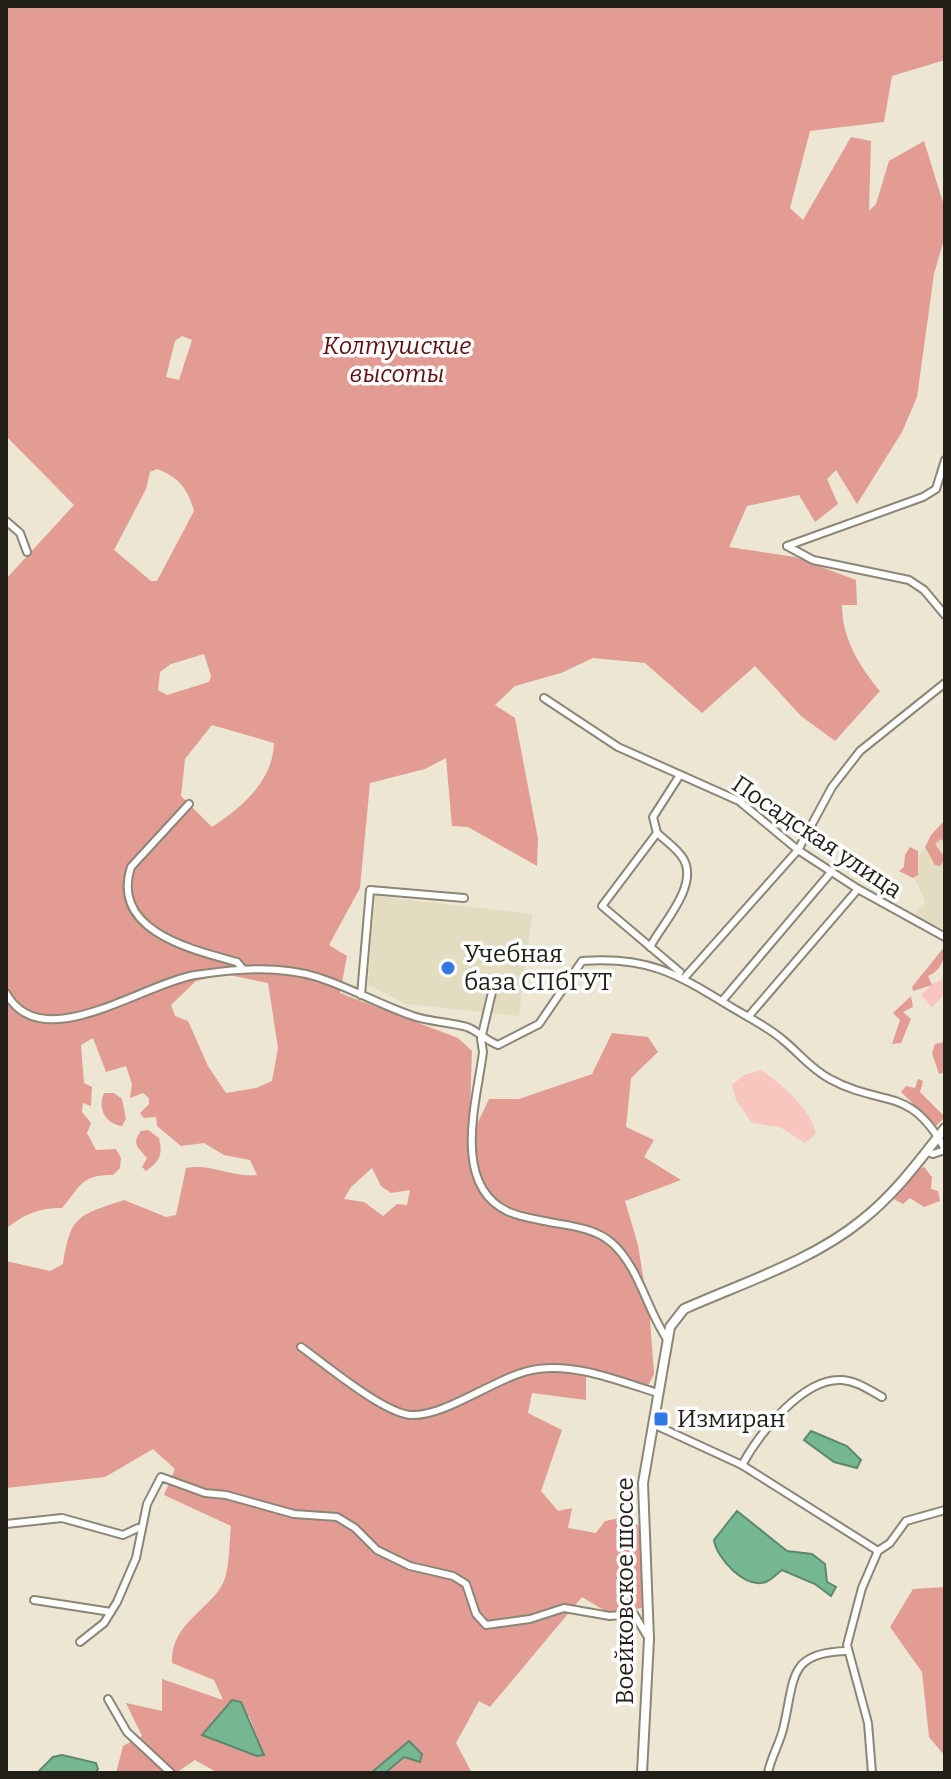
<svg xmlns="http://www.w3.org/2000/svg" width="951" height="1779" font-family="Bitter,serif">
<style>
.built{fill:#e3dcc1}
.green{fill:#f8c6bf}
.forest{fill:#e29c94;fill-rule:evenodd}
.water{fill:#75b793;stroke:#5c896e;stroke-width:2}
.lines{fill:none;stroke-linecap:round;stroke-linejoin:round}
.minor-casing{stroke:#8b8675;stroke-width:10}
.tertiary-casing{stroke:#8b8675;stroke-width:12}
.minor{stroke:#fff;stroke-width:6}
.tertiary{stroke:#fff;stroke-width:8}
.poi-dot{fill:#3278e5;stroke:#fff;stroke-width:3}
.labels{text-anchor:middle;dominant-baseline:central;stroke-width:7;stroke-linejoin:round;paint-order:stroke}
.park-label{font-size:24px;font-style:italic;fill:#620e0f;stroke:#fff}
.street-label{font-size:24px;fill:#211f18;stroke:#fff}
.poi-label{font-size:24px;fill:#211f18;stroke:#fff;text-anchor:start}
</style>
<rect width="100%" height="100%" fill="#ece6d3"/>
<!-- built -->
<g class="built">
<polygon points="945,830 945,930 914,915 925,902 912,872 906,867"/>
<polygon points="375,896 532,914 519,1016 406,1004 368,985"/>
</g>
<!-- green -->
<g class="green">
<polygon points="945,978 945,994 932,1007 921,995 932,984"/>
<path d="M761 1070C782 1084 811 1109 816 1134L805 1143 780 1127 752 1123 736 1100 732 1085 744 1075Z"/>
</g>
<!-- forest -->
<g class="forest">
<path d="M6 6H945V60L892 76 884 122 810 131 790 208 803 220 851 137 871 141 869 211 876 204 889 161 924 141 945 209V236L934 274 917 397 902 432 857 504 836 470 827 479 838 504 815 522 799 495 747 506 729 547 795 557 856 580 857 605H842C842 638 859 666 880 691L835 741 801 716 755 666 702 713 645 663 593 658 561 673 515 686 495 705 515 718 538 839 537 866 468 827 452 826 446 758 425 769 370 783 360 888 329 945 347 956 340 993 458 1038 472 1051 469 1141 489 1099H519L592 1074 612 1033 648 1037 658 1052 631 1078 626 1127 654 1140 644 1157 681 1180 625 1201 638 1245 650 1319 654 1374 646 1390 586 1376V1400L532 1393 528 1413 562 1430 541 1491 558 1511 572 1508 568 1528 596 1533 605 1521 629 1516 639 1527 645 1607 612 1615 582 1597 490 1707 479 1701 456 1743 472 1773H385L404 1757 420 1761 399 1748 390 1759 371 1773H218L195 1760 176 1773H116L123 1746 142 1736 126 1703 162 1711V1679L223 1700 214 1680 172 1663C170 1623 212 1609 224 1581 230 1565 229 1542 231 1526L164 1495 175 1469 153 1449 105 1477 6 1488V1261L50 1271 63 1264C71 1215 77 1216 124 1200L166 1217 176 1215 186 1168C211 1163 233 1178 257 1175L250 1160 224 1155 204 1143 181 1146 157 1126 156 1117 144 1118 140 1113 149 1104V1098L143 1093 130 1098 132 1084 126 1066 106 1072 93 1038 81 1045 84 1083 92 1087 91 1106 83 1103 82 1112 91 1123 87 1133 96 1150 116 1149 121 1158 120 1168 113 1175C80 1175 82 1185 62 1208 39 1208 24 1214 6 1229V579L74 505 6 436ZM182 336 192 340 179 380 166 377 175 341ZM157 469C179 477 188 489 194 511L157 581H151L114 550 146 489 150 472ZM204 654 211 676 209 682 167 695 158 690 160 672 171 664ZM212 725 274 743C273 781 242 807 212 827L181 796 185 759ZM224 974 268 983 278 1048 272 1081 256 1088 226 1093 208 1066 188 1021 175 1016 171 1005 196 981ZM372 1168 381 1186 391 1193 410 1190 407 1205 397 1204 383 1216 364 1202 344 1199 351 1187ZM249 1716 264 1755 202 1734Z"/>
<polygon points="945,820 945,843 941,839 935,844 945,858 940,866 935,865 925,847 931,835"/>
<polygon points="910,847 918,851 918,875 913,878 899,871 904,867 905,855"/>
<path d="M945 946C945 959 941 971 928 976L932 985 913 991 912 987Z"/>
<polygon points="911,996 913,1007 903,1012 911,1019 901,1043 892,1044 900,1020 893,1013"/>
<polygon points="945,1042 945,1072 939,1074 932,1053 935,1044"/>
<polygon points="918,1079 923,1081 920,1092 945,1117 936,1126 901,1092 906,1086 915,1088"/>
<path d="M104 1093H114L122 1099 126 1119 122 1126C106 1124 97 1109 104 1093Z"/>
<path d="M148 1130 159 1138C163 1155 160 1161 146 1171L142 1167 147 1158C138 1147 131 1144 141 1131Z"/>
<polygon points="924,1167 932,1177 931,1189 938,1191 940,1201 924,1207 910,1198 903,1204 892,1198 912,1173"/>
<polygon points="945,1587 945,1756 929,1737 922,1672 890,1627 913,1589"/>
</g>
<!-- water -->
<g class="water">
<polygon points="811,1431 847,1446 861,1460 857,1468 834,1462 804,1440"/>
<path d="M737 1511 787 1551 812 1554 825 1564 827 1582 836 1587 831 1596 815 1584 782 1570C778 1573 771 1580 766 1582 745 1589 717 1559 714 1540Z"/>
<polygon points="232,1700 241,1702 264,1755 257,1756 202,1735"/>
<polygon points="409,1741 422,1754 420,1762 404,1757 385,1773 371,1773"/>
<polygon points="62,1755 96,1763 98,1769 95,1773 37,1773 53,1757"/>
</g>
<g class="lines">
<!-- minor casing -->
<g class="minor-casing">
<g id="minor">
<polyline points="6,521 20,533 27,552"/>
<polyline points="787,546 923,497 936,489 945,460"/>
<polyline points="787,546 813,560 909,580 924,590 945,615"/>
<polyline points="544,698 618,747 739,801 798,850 858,889 945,937"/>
<path d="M189 804 131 867C110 931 193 950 237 962L242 968"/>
<path d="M650 947C662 924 698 887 684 860 679 850 666 841 657 833"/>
<polyline points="680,972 602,906 657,833 653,817 680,775"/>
<polyline points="685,977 798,850 832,787 860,751 945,683"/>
<path d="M493 988 481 1039 483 1052C477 1100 451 1184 507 1211 519 1217 536 1219 549 1222 571 1226 595 1228 612 1243 639 1267 647 1310 667 1339"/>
<path d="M6 993C41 1058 144 983 195 975 235 969 278 965 317 977 349 987 380 1005 413 1016 430 1022 449 1022 467 1027 478 1031 485 1040 498 1045L539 1024 582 961C649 956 677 974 731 1007 748 1017 768 1027 783 1040 799 1053 811 1069 830 1079 883 1108 909 1084 945 1149"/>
<polyline points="361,995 370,890 464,898"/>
<polyline points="722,1001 832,871"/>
<polyline points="748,1017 858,889"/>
<polyline points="928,1152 933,1154 945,1150"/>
<path d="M301 1347C325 1364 383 1413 411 1415 447 1417 501 1373 538 1369 577 1363 621 1382 658 1393"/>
<polyline points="653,1424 742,1465 878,1551 890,1543 906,1521 945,1510"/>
<path d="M742 1465C759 1434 803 1377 842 1380 857 1381 869 1390 882 1397"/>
<polyline points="6,1524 62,1518 123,1535 138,1528"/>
<polyline points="34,1600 111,1612"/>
<polyline points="80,1642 104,1623 117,1602 136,1558 147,1504 161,1477 205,1493 226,1495 294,1514 337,1517 355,1528 377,1550 410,1566 453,1576 466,1584 476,1614 486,1625 530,1619 564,1608 610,1616 634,1614 649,1639"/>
<polyline points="108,1699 127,1732 171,1773"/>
<path d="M768 1773C771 1756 781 1742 784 1725 795 1676 789 1652 848 1651"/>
<polyline points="872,1773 868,1723 847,1645 862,1588 878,1551"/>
</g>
</g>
<!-- tertiary casing -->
<g class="tertiary-casing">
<path id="tertiary" d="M642 1773 649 1639 643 1483 670 1327 684 1309C742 1283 812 1261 862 1220 895 1194 919 1161 945 1128"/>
</g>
<!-- minor -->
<use href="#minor" class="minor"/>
<!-- tertiary -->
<use href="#tertiary" class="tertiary"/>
</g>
<!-- markers -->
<g class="poi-dot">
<circle cx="448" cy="968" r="8"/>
<rect x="653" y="1411" width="16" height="16" rx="4"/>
</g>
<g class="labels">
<!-- park labels -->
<g class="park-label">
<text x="397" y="346">Колтушские<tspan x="397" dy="28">высоты</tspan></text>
</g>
<!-- street labels -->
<g class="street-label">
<text transform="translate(817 837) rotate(34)">Посадская улица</text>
<text transform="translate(625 1591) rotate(-90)">Воейковское шоссе</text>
</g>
<!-- poi labels -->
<g class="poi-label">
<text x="464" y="954">Учебная<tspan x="464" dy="28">база СПбГУТ</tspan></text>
<text x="677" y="1419">Измиран</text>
</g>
</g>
<!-- border -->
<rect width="951" height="1779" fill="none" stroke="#211f18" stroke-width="16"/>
</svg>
